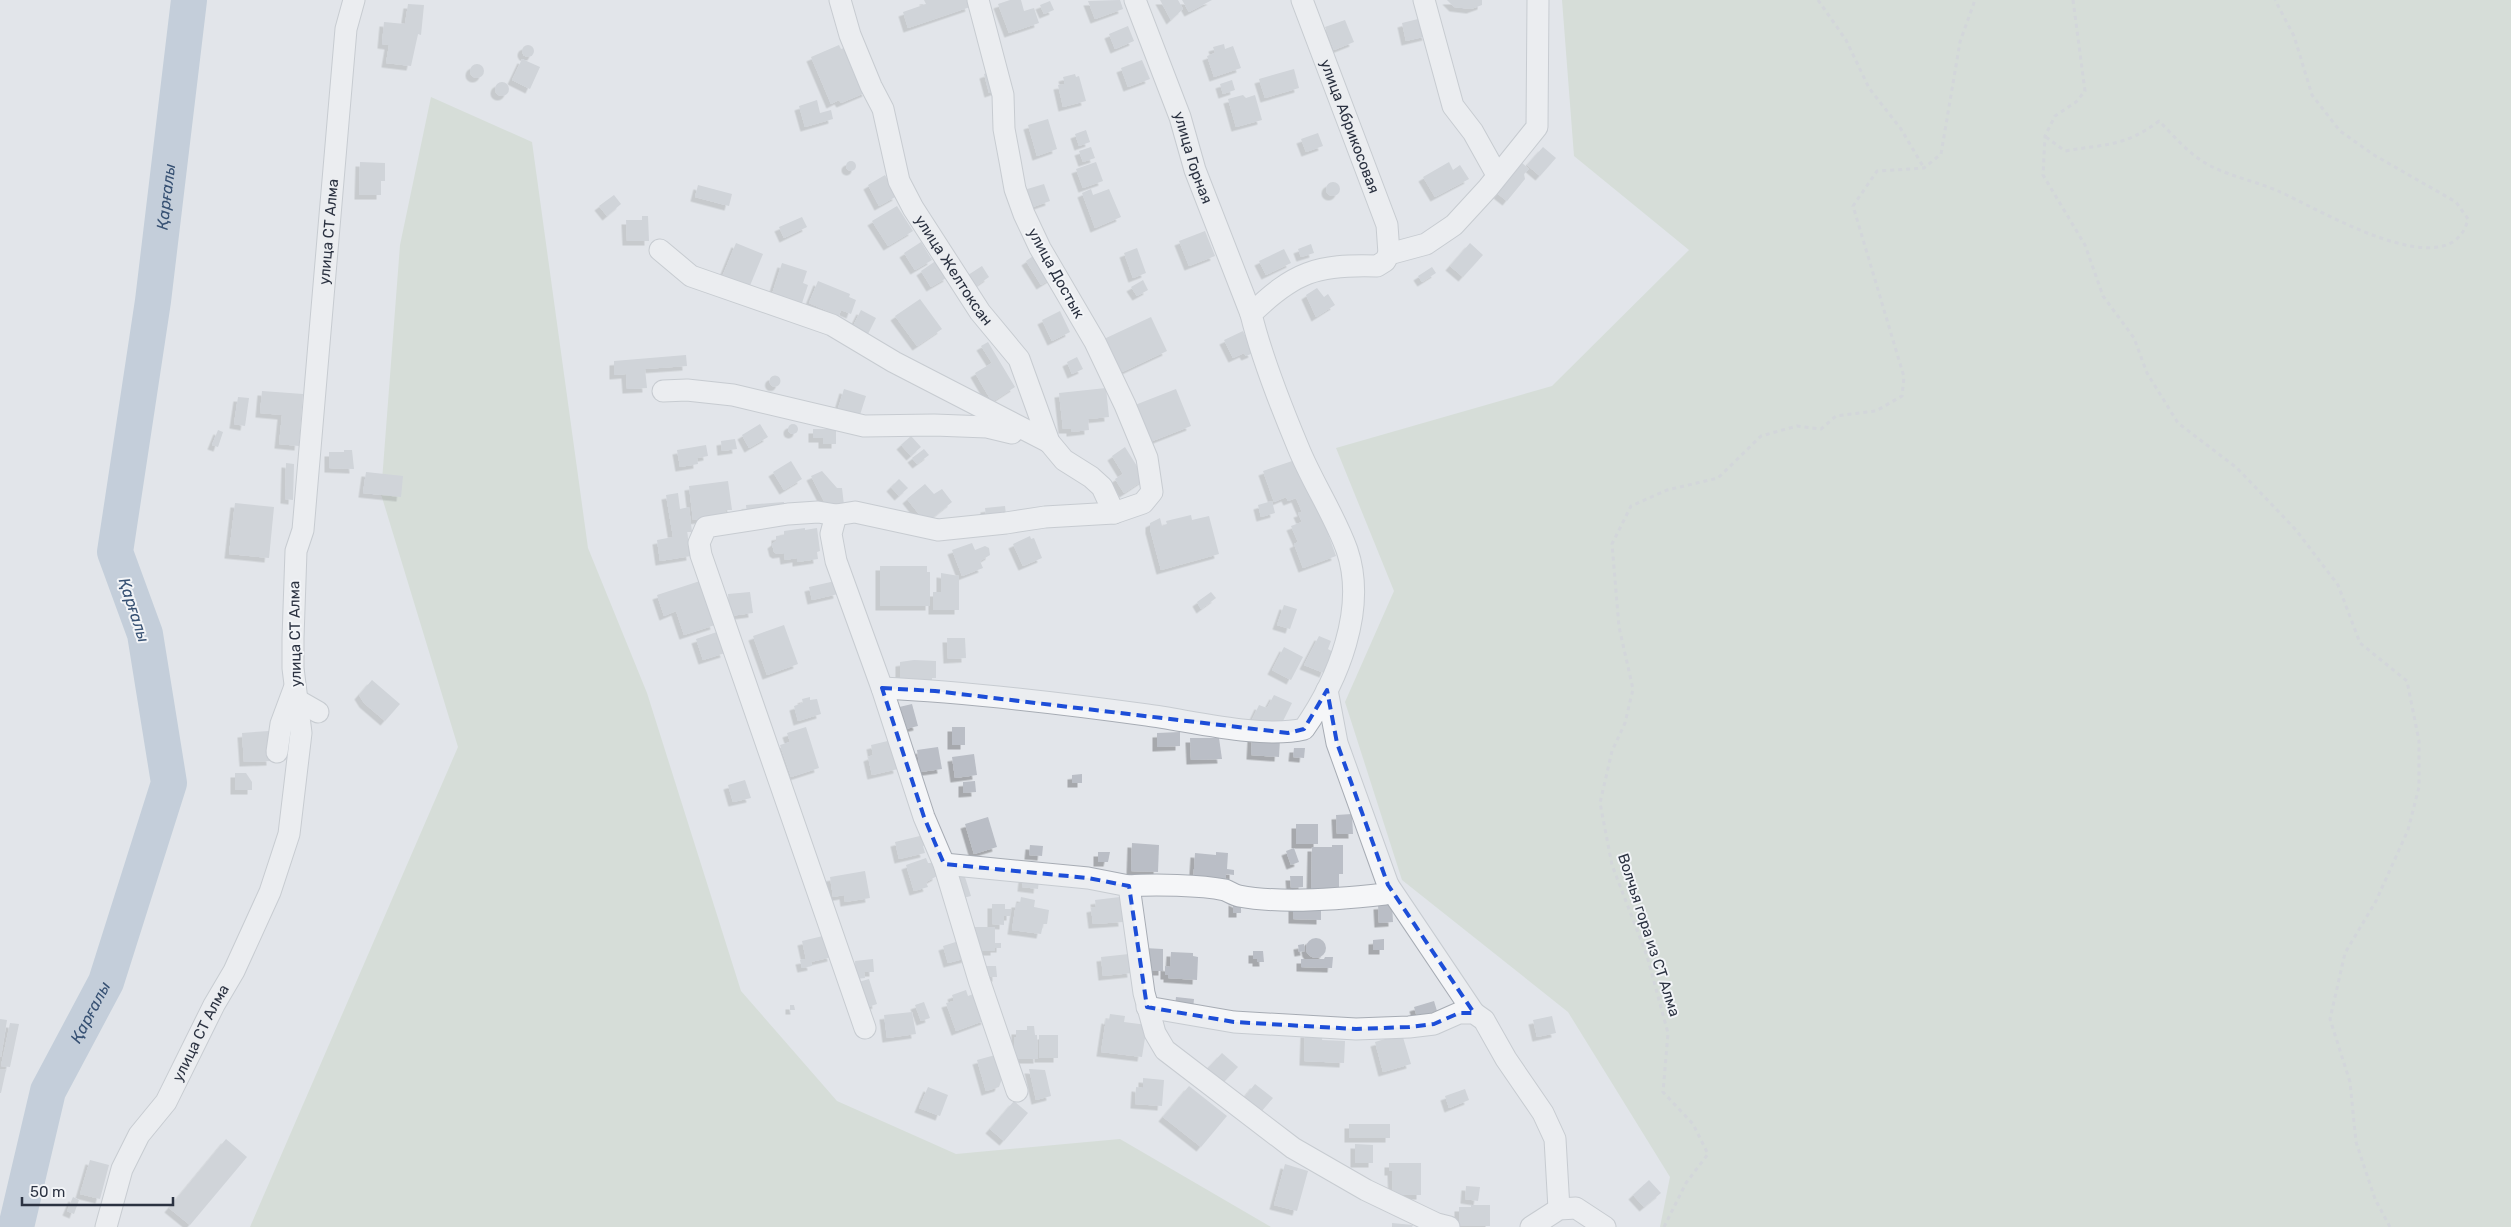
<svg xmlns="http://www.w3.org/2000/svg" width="2511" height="1227" font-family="Rubik,sans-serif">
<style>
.green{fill:#c7d3c4}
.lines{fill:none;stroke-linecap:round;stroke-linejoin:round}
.river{stroke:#9fb2c8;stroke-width:36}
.building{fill:#babec6;filter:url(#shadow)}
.minor-casing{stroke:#a7acb4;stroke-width:23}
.path{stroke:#c0c3c8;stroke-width:3;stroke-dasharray:4 4;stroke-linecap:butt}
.minor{stroke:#f5f6f8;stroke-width:21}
.marked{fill:none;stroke:#1d4ed8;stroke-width:4;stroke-dasharray:10 6;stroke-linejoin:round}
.labels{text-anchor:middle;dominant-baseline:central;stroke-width:4;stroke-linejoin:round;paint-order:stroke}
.street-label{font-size:15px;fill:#2b3241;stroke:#f2f4f7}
.water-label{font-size:16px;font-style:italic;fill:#375173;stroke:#f2f4f7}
</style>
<defs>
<filter id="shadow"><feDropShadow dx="-4.5" dy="4.5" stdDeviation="0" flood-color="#0004"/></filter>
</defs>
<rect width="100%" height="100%" fill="#e2e5ea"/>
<!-- green -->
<g class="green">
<polygon points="1562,0 2511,0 2511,1227 1660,1227 1670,1177 1568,1012 1402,880 1345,702 1394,591 1336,448 1552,386 1689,250 1574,156"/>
<polygon points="431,97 532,142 588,548 647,693 741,991 837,1101 956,1154 1120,1139 1271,1227 250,1227 458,747 381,494 400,245"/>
</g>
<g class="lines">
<!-- river -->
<path class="river" id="s1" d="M16 1227 48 1091 106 982 169 783 145 634 115 552 153 301 189 0"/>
</g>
<!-- building -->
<g class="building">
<polygon points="924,0 967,0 970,7 908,28 903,12 926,4"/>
<polygon points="1010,0 1021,0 1024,11 1034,8 1039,23 1009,33 998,4"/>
<polygon points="1120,0 1123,9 1095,19 1088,1"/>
<polygon points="1160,0 1178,0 1183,9 1171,20"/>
<polygon points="1182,0 1212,0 1189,12"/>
<polygon points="1447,0 1482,0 1482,5 1471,9 1454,7"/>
<polygon points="1050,1 1054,10 1044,14 1040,5"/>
<polygon points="408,4 424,5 421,35 418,34 411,66 386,63 389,45 382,44 384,22 405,24"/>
<polygon points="1422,18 1427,36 1406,41 1402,23"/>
<polygon points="1345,20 1354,42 1334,50 1325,27"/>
<polygon points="1128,26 1134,41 1115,49 1109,34"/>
<polygon points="1224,44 1225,49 1233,46 1241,68 1214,77 1207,56 1215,53 1213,47"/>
<circle cx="528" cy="51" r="6"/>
<polygon points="839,45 841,49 844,48 854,74 859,72 867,92 841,103 839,100 831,104 811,57"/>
<polygon points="522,59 540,67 530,89 512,80"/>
<polygon points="1142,60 1150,79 1128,87 1121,68"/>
<circle cx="477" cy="71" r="7"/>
<polygon points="1294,69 1299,88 1265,98 1259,79"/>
<polygon points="993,71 998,90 989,93 984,74"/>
<polygon points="1075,74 1076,77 1079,76 1086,101 1063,107 1058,85 1065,84 1063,77"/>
<polygon points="1232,80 1235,90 1223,94 1220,84"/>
<circle cx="502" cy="89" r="7"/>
<polygon points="1243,95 1246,98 1255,95 1262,120 1236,127 1228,99"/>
<polygon points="817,100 820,113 831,110 833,119 805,127 799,106"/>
<polygon points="1048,119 1057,149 1037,156 1028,125"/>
<polygon points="1086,130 1090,142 1079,146 1075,134"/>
<polygon points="1318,133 1323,146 1306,152 1301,139"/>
<polygon points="1091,147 1095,158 1083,162 1079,151"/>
<polygon points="1543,147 1556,158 1540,176 1527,165"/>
<circle cx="851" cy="166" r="5"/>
<polygon points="360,162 385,163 385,181 381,181 381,195 359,195"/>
<polygon points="1096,162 1103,181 1083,188 1076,169"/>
<polygon points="1449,162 1453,170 1460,165 1469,179 1435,197 1423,177"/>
<polygon points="1521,162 1529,169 1524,174 1525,179 1507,201 1498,194 1505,185 1505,179"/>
<polygon points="885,175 897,196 879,206 868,185"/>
<circle cx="1333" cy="189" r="7"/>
<polygon points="1044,184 1050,201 1030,208 1024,190"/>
<polygon points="698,185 732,194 729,206 695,197"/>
<polygon points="1091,189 1093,195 1109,189 1121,217 1095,228 1082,193"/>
<polygon points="614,195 621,204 607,216 599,206"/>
<polygon points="897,206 913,231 888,246 872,221"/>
<polygon points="642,216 648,216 649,241 627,241 626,220 642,220"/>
<polygon points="802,217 807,227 784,238 779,227"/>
<polygon points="1205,231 1215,256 1189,266 1179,241"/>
<polygon points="921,242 932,260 915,270 904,253"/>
<polygon points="736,243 763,254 749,288 722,277"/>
<polygon points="1470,243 1483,255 1463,277 1450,266"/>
<polygon points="1311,244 1314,253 1301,257 1298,249"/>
<polygon points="1137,248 1146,273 1133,278 1124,253"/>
<polygon points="1284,249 1291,263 1266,275 1259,261"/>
<polygon points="1036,254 1052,278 1041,285 1026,261"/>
<polygon points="937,260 948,277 931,287 921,271"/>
<polygon points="782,263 807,271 803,283 808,285 801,306 771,297"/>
<polygon points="982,266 989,277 976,286 968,275"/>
<polygon points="1432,267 1436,273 1422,282 1418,276"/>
<polygon points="1143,280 1148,290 1137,296 1131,287"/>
<polygon points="818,281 850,294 849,297 856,300 851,314 841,310 839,316 809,303"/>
<polygon points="1317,288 1324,297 1328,294 1335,305 1316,317 1306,295"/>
<polygon points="920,299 942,329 917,346 895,316"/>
<polygon points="861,310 876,318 867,336 852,328"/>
<polygon points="1060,311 1070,332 1052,341 1042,320"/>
<polygon points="1151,317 1167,351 1120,373 1104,339"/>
<polygon points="1243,331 1253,353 1246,356 1244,353 1233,358 1224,340"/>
<polygon points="988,342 1015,387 992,402 975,373 992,363 981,346"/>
<polygon points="686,355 687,366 645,369 647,388 627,389 626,374 614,375 614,361"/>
<polygon points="1077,357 1083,369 1072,374 1067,362"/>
<circle cx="775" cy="381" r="5.5"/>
<polygon points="1106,388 1109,417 1088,419 1089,430 1071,432 1071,429 1063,429 1059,393"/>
<polygon points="844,389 866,396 859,418 837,412"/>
<polygon points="1176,389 1191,426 1150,442 1135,405"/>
<polygon points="262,391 303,394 299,446 279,444 282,415 260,413"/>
<polygon points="238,397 249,398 245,426 234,424"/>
<circle cx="793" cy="429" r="5"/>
<polygon points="760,424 768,437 749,448 742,435"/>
<polygon points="813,429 836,429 836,444 823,444 823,438 813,438"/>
<polygon points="218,430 223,432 218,447 212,445"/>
<polygon points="911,436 921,447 911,456 901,445"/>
<polygon points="735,439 737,449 722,451 721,441"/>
<polygon points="706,445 708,456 697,458 698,464 680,467 677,450"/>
<polygon points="1125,447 1145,479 1124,493 1115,479 1123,474 1112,456"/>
<polygon points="924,449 929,455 917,464 912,458"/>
<polygon points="344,450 352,450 354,469 329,468 329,452 344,452"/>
<polygon points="1301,458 1336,556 1303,568 1294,544 1298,542 1291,526 1302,522 1298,513 1302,512 1296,498 1288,501 1286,497 1274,502 1263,471"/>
<polygon points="791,461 802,479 784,490 773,472"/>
<polygon points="286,463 294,464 293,500 285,499"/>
<polygon points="822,471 837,488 842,488 844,505 827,507 811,476"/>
<polygon points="366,472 403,476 401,497 363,493"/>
<polygon points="899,479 908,488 899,496 891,487"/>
<polygon points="728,481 732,510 725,510 726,516 693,520 689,486"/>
<polygon points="925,484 934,494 942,489 952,502 926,523 907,499"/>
<polygon points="678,493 680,509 689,507 692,532 687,532 691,556 660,561 657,540 673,537 666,495"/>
<polygon points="1272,501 1275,513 1261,517 1258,505"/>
<polygon points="784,502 785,511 747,514 746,505"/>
<polygon points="235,503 274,507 269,558 229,554"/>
<polygon points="1005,506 1006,515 986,516 985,508"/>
<polygon points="1191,515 1192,520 1209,516 1219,554 1161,570 1150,529 1150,523 1160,518 1162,526 1167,524 1166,521"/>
<polygon points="805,528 805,530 817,528 820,551 817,552 818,559 797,562 797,558 785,560 784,553 777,554 774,552 772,544 776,541 776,536 784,535 784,531"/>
<polygon points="1030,536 1031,539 1034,538 1042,558 1023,566 1013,544"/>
<polygon points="972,543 975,550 985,546 989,548 990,555 980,561 983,568 962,576 952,550"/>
<polygon points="880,566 927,566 927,572 930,572 930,606 880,606"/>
<polygon points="941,573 959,576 959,610 933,610 933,592 941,592"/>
<polygon points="700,581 715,625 684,635 676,611 664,616 657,595"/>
<polygon points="835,581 838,594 812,600 809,587"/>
<polygon points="750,592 753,613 730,616 728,594"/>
<polygon points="1211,592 1216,598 1201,609 1197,602"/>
<polygon points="1284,605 1297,609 1290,629 1277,625"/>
<polygon points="784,625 798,664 767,675 753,636"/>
<polygon points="717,632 725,653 703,660 696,639"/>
<polygon points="1319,636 1331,641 1328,649 1333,652 1324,673 1304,665"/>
<polygon points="947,638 965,638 966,658 948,659"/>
<polygon points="1284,647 1303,657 1291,680 1272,670"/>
<polygon points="914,660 936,661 936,678 932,678 932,687 900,687 900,662"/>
<polygon points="372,680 400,704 385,721 364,703 359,695"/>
<polygon points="1274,695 1292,703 1281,725 1251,722 1259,705 1267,708"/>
<polygon points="810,697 810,700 817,699 821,714 798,721 794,706 803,703 802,699"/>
<polygon points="912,704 918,726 901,730 895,708"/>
<polygon points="806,727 819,768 791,777 780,745 790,742 787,733"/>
<rect x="952" y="727" width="13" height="18"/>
<polygon points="269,731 271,761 244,762 242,733"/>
<polygon points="1180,732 1180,746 1157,747 1157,733"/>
<polygon points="1252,737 1280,739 1279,757 1251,755"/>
<polygon points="1190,738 1219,738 1222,759 1191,760"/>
<polygon points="892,740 898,769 872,775 868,757 873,755 871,745"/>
<polygon points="938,747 942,769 920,772 917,750"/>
<polygon points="1294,748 1305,748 1304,758 1293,757"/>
<polygon points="974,754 977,775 955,778 952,757"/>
<polygon points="235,773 246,773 252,782 252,790 235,790"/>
<polygon points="1082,774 1082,783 1072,783 1072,775"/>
<polygon points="745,780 751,798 733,802 728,785"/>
<polygon points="975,781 976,792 963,793 963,782"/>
<polygon points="1352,814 1353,834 1337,834 1336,815"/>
<polygon points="988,817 997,847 974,854 965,824"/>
<rect x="1296" y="824" width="22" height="20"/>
<polygon points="924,835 926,845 923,846 925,853 899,859 895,842"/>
<polygon points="1132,843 1159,845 1158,872 1131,871"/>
<polygon points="1030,845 1043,846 1042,856 1029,855"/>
<polygon points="1332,845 1343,845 1343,874 1339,874 1339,894 1311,894 1312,847 1332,847"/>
<polygon points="1294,848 1299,862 1291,865 1286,851"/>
<polygon points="1098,852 1110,852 1108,862 1098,862"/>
<polygon points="1216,852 1228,853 1227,869 1234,870 1234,875 1226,874 1225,886 1193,884 1195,853 1216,855"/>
<polygon points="926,858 928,863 933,863 937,876 926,882 928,887 914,891 906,865"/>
<polygon points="865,871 870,898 845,902 844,895 833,897 830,877"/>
<polygon points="951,874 964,874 971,896 959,899"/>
<polygon points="1290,876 1303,876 1303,887 1291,888"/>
<polygon points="1023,878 1039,879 1038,889 1022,887"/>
<polygon points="1021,897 1035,900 1034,907 1049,910 1047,924 1043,924 1041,934 1012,930 1016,903 1020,903"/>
<polygon points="1120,897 1123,922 1093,924 1091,908 1096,907 1095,900"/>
<polygon points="1233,901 1246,907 1241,907 1241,913 1233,913"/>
<polygon points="1293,903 1321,904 1321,920 1293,919"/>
<polygon points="992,904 1005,904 1005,909 1011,909 1011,916 1004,916 1004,925 992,924"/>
<polygon points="1392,904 1393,922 1379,923 1378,905"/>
<polygon points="974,927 995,927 995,943 1001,943 1001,948 995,948 995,951 974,951"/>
<polygon points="827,935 832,957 811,962 812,966 802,968 800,960 806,959 802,941"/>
<circle cx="1316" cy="948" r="10"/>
<polygon points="1384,939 1384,950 1373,950 1373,940"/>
<polygon points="962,940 967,958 948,963 943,946"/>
<polygon points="1304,944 1305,951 1299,952 1298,945"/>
<polygon points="1144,948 1163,949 1163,971 1146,971"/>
<polygon points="1253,951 1263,951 1264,962 1257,962 1257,959 1253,959"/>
<polygon points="1171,952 1193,953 1193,956 1198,957 1197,980 1168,978 1168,975 1165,975 1165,966 1170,967"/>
<polygon points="1129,954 1132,973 1103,976 1101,957"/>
<polygon points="1325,957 1333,957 1332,968 1301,967 1301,959 1324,959"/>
<polygon points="873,959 874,972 864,972 865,978 856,979 855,961"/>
<polygon points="979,966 996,966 997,977 985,977"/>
<polygon points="869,979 877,1004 862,1009 855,983"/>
<polygon points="966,990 968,996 976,993 986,1020 956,1031 946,1003 954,1001 952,995"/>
<polygon points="1176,997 1194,999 1193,1009 1175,1007"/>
<polygon points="1434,1001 1437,1011 1417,1017 1414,1007"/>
<polygon points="924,1002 930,1018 921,1021 915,1005"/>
<polygon points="790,1005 794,1005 795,1010 790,1010"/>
<polygon points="912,1012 916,1034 887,1038 884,1015"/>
<polygon points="1110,1014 1125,1016 1124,1022 1147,1025 1142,1057 1101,1052 1106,1019 1109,1020"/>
<polygon points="1552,1016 1556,1033 1537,1037 1533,1020"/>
<polygon points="0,1019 7,1020 1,1057 0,1056"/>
<polygon points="10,1023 19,1024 10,1067 1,1066"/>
<polygon points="1027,1026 1034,1026 1035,1035 1037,1035 1038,1059 1014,1059 1014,1037 1016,1037 1016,1030 1027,1030"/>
<polygon points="1305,1033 1323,1033 1322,1040 1345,1041 1344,1063 1304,1061"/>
<polygon points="1402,1034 1411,1064 1383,1072 1375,1042"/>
<rect x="1039" y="1035" width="19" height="23"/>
<polygon points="1222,1053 1238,1067 1222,1084 1206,1070"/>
<polygon points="999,1054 1005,1071 999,1087 986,1091 977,1060"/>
<polygon points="0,1069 6,1070 1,1093 0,1093"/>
<polygon points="1029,1069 1045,1070 1051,1096 1036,1100"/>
<polygon points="1143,1078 1164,1080 1162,1106 1135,1104 1136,1087 1143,1088"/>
<polygon points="1255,1084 1273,1098 1260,1113 1243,1099"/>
<polygon points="1189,1086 1227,1116 1201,1147 1163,1117"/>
<polygon points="928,1087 948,1095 940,1116 919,1108"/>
<polygon points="1465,1089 1469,1100 1449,1108 1445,1096"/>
<polygon points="1014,1101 1028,1113 1004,1141 990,1129"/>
<rect x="1349" y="1124" width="41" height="14"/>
<polygon points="226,1139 247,1157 190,1225 169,1208"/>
<polygon points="1355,1144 1373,1145 1373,1163 1355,1163"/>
<polygon points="90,1160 109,1165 100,1199 80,1194"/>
<polygon points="1389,1163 1421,1163 1421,1195 1393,1195 1392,1171 1389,1171"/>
<polygon points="1285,1164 1308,1171 1297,1211 1274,1205"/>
<polygon points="1649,1180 1661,1193 1644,1207 1633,1195"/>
<polygon points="1466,1186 1480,1187 1478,1201 1465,1199"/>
<polygon points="73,1197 79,1200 74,1214 67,1211"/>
<polygon points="1471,1205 1490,1205 1490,1226 1459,1226 1459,1207 1471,1207"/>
<polygon points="1392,1223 1413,1225 1412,1227 1392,1227"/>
</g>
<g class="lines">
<!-- minor casing -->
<g class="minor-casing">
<g id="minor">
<path id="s2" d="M840 0 850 35 871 86 883 109 899 181 913 208 980 312 1019 359 1049 442 1064 460 1091 477 1102 487 1114 513"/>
<path id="s3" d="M1135 0 1180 117 1195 170 1251 314"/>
<path id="s4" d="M1302 0 1387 225 1389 254"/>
<polyline points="1424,0 1453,106 1473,132 1497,175"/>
<polyline points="660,250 691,276 832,325 894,362 1049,442"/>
<polyline points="663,391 687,390 733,395 864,426 934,425 987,427 1012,433"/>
<polyline points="836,515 831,534 836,561 882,688 924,817 944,864 979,980 1017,1091"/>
<path d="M882 688C970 692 1059 703 1147 715 1192 721 1261 739 1304 729 1338 680 1367 609 1347 550 1334 514 1312 482 1298 447 1280 404 1262 359 1251 314 1294 272 1317 264 1377 266L1385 261 1389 254 1426 244 1454 225 1488 188 1537 127 1538 0"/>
<polyline points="297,700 318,712"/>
<polyline points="277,752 281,724 294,689"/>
<polyline points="944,864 1088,878 1129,886 1144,993 1155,1033 1165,1050 1293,1148 1366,1190 1437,1224 1449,1227"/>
<polyline points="1388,885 1474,1013"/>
<path d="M1129 886C1153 884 1201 885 1225 890 1230 892 1234 895 1239 896 1281 904 1342 899 1385 894L1388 885 1337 743 1327 690"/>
<polyline points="1147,1007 1234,1022 1356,1029 1409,1027 1434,1024 1459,1013 1474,1013 1484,1020 1506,1059 1543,1113 1555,1139 1559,1209"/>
<polyline points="865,1028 701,555 699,543 706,527 788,514 818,512 836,515 855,512 938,530 1006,523 1045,517 1114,513 1143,503 1152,492 1147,458 1125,405 1095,342 1040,248 1024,214 1015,189 1010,161 1004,129 1003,95 978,0"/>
<path id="s5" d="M106 1227 122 1169 139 1135 166 1102 214 1005 234 971 270 892 289 834 301 733 293 668V638L296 551 303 530 346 29 354 0"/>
<polyline points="1531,1227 1559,1209 1576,1208 1605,1227"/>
</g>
</g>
<!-- path -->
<g class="path">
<polyline points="1818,0 1846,40 1869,88 1901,129 1924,168"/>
<polyline points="2073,0 2085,91 2076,102 2055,116 2045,136 2043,175 2085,245 2103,296 2134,338 2147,373 2178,423 2237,468 2296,530 2338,585 2360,643 2407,681 2419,741 2419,787 2408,830 2376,901 2345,953 2330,1019 2350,1082 2356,1142 2375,1199 2390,1227"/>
<path d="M2046 137 2065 151C2104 144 2125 147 2159 121 2171 133 2182 146 2195 156 2219 175 2251 179 2278 191 2316 207 2451 291 2468 219L2456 202 2374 155 2340 131 2312 95 2294 36 2275 0"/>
<polyline points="1664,1227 1686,1183 1708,1154 1693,1124 1663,1092 1668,1033 1647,956 1612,865 1600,803 1612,751 1625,723 1633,689 1619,627 1612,544 1631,506 1667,490 1718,478 1761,436 1797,426 1821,429 1836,416 1876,411 1902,396 1904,377 1853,206 1877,171 1924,168 1941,154 1960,42 1975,0"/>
</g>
<!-- minor -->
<use href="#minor" class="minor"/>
</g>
<!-- marked area -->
<path d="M0 0H2511V1227H0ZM882 688 935 691 1288 733 1304 729 1327 690 1337 743 1388 885 1474 1013H1459L1434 1024 1409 1027 1356 1029 1234 1022 1147 1007 1129 886 1088 878 944 864 924 817Z" fill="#e2e5ea" fill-opacity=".55" fill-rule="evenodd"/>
<path class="marked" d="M882 688 935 691 1288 733 1304 729 1327 690 1337 743 1388 885 1474 1013H1459L1434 1024 1409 1027 1356 1029 1234 1022 1147 1007 1129 886 1088 878 944 864 924 817Z"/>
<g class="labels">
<!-- street labels -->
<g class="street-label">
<text stroke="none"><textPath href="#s4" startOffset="135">улица Абрикосовая</textPath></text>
<text stroke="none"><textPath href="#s3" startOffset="168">улица Горная</textPath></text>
<text stroke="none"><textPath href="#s5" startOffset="1042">улица СТ Алма</textPath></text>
<text stroke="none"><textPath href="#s2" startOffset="296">улица Желтоксан</textPath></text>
<text transform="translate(1056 273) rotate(61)">улица Достык</text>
<text transform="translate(295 634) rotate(-91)">улица СТ Алма</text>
<text transform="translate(1649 935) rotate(72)">Волчья гора из СТ Алма</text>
<text stroke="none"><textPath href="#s5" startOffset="218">улица СТ Алма</textPath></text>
</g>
<!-- water labels -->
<g class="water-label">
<text stroke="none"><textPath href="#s1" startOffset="1069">Қарғалы</textPath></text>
<text transform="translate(134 610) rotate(72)">Қарғалы</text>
<text stroke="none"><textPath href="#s1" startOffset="229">Қарғалы</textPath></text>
</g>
</g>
<!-- scale -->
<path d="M22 1197v8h151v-8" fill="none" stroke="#2b3241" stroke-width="2.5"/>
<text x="30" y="1197" font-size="15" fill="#2b3241" stroke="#f2f4f7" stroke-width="4" paint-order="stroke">50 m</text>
</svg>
